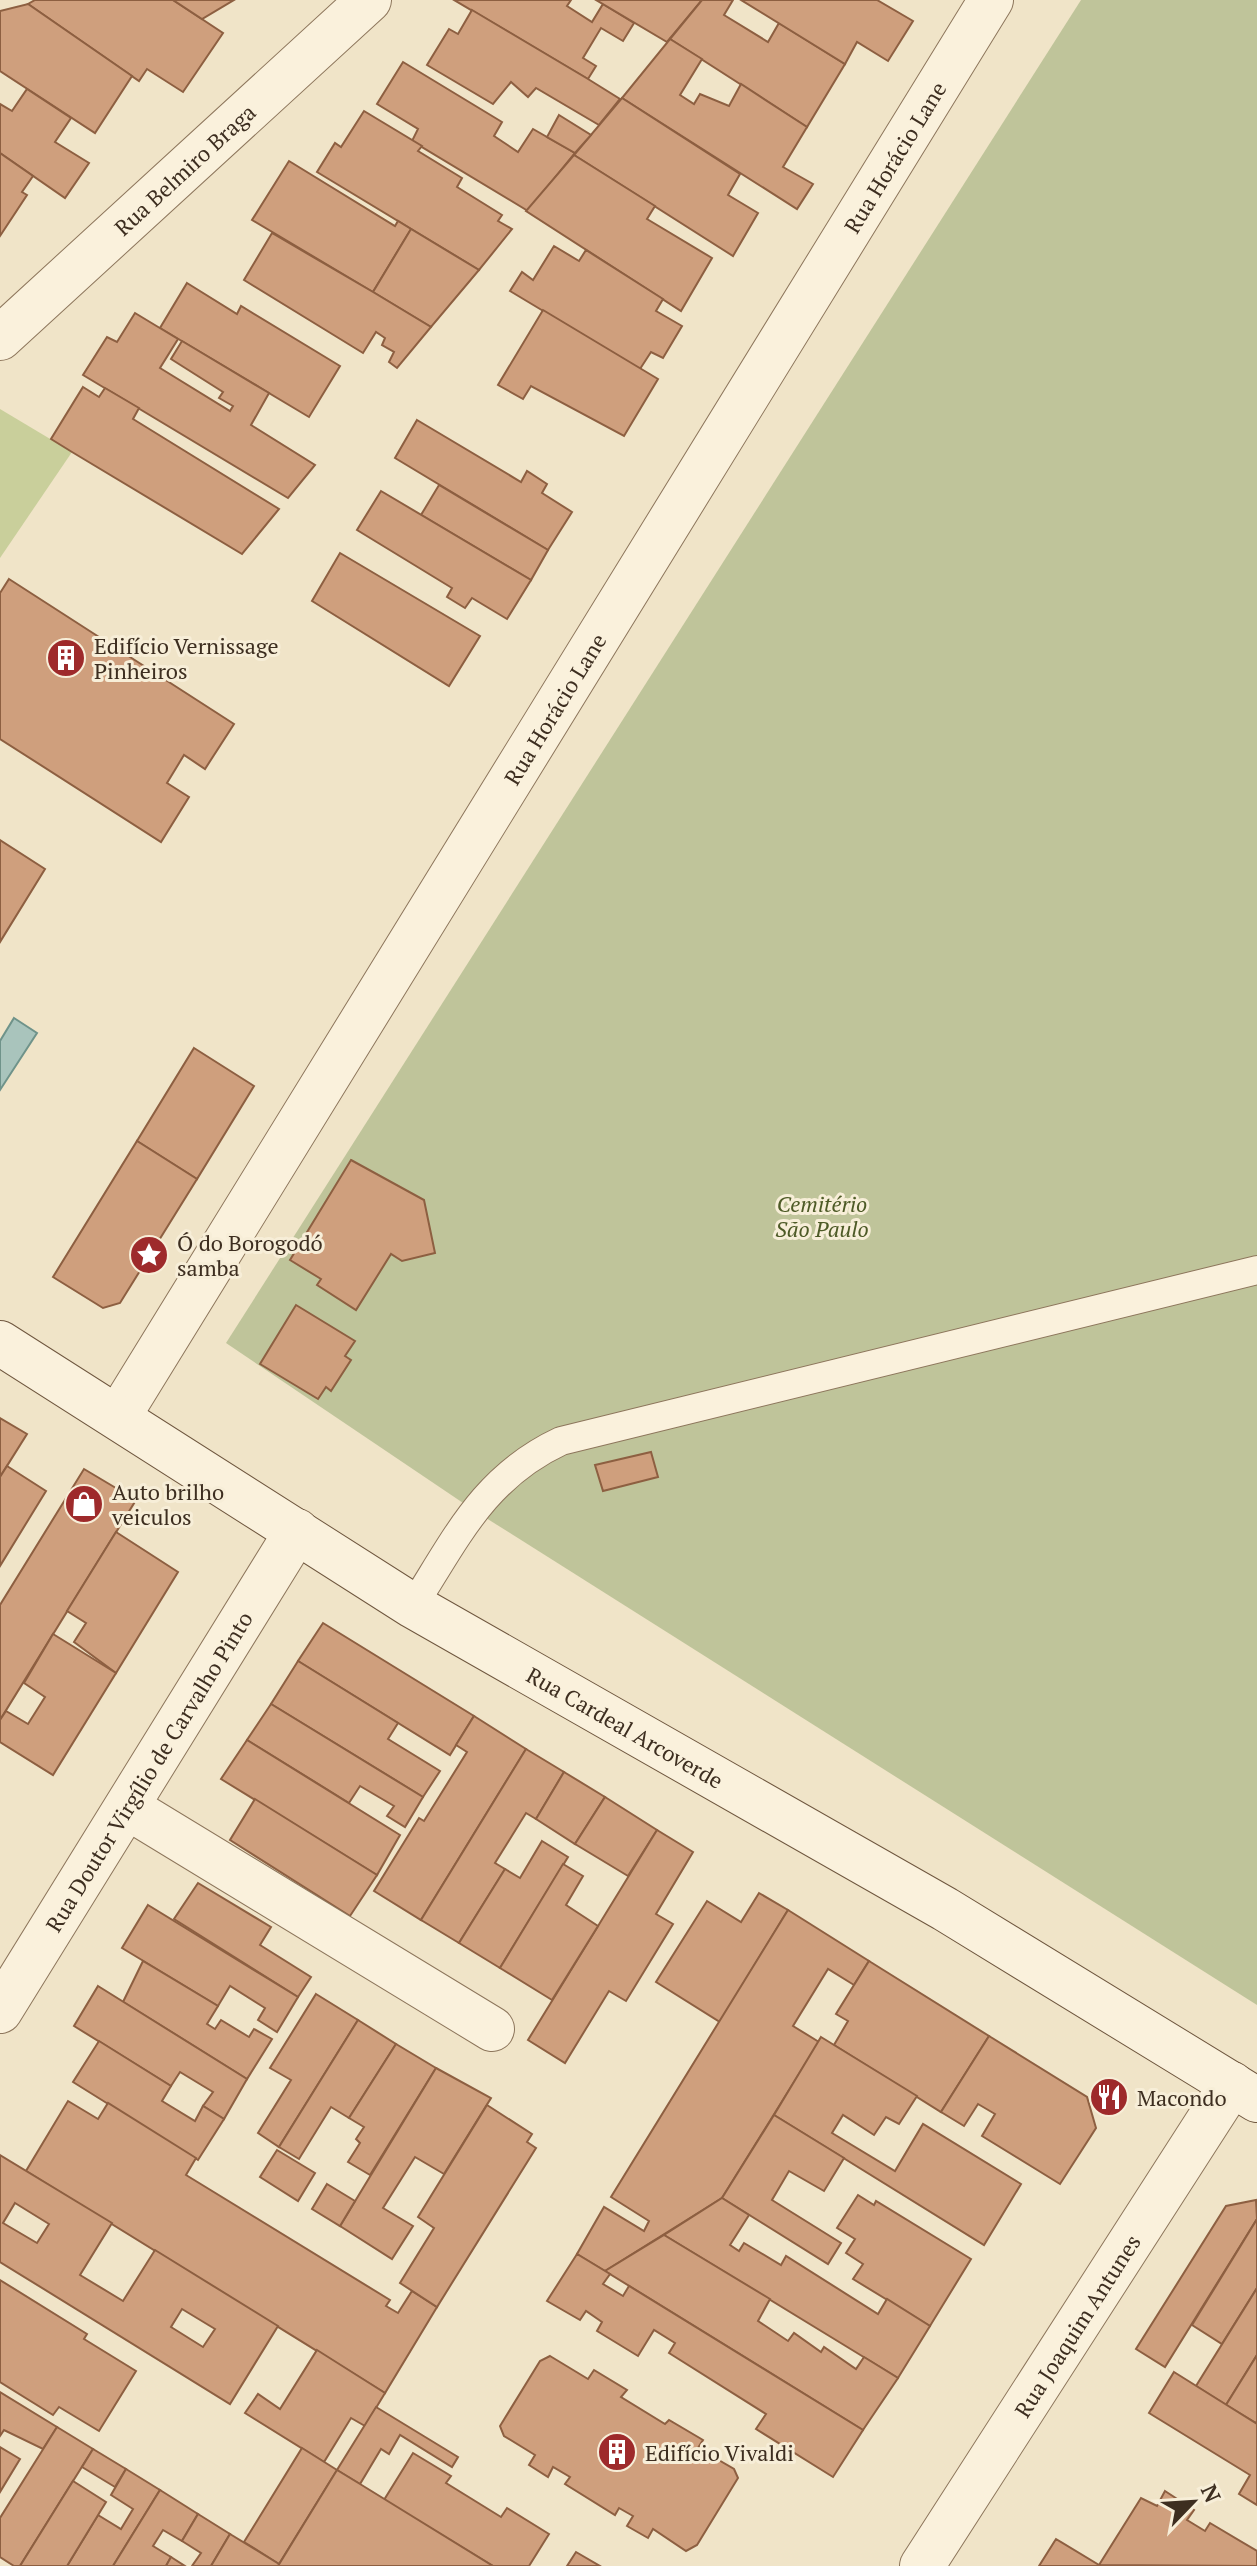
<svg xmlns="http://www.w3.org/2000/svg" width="1257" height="2566" font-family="'PT Serif',serif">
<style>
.green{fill:#c9cf9b}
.cemetery{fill:#bfc49a}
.water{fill:#a9c4bc;stroke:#6f938a;stroke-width:2}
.building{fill:#cf9f7d;stroke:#8d5f41;stroke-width:2;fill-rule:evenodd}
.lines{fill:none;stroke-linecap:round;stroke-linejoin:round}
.service-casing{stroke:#8d765c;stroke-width:30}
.minor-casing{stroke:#8d765c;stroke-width:46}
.secondary-casing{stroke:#6f573f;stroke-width:46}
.service{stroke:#faf1dc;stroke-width:28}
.minor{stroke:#faf1dc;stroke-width:44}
.secondary{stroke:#faf1dc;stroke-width:44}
.labels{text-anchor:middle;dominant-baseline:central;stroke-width:6;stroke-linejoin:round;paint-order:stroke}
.street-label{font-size:22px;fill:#3d2e20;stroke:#f7eed8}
.poi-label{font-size:22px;fill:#3d2e20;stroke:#f7eed8;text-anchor:start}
.park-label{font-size:22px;font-style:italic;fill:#4d5a26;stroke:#f7eed8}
</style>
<rect width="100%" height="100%" fill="#f0e4c8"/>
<!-- green -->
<polygon class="green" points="0,409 72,452 0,558"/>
<!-- cemetery -->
<polygon class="cemetery" points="1081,0 1257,0 1257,2005 475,1511 226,1343"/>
<!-- water -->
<polygon class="water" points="14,1018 37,1033 0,1090 0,1041"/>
<!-- building -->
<g class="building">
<polygon points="35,0 173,0 223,33 183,92 147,69 139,81 28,4"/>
<polygon points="173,0 234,0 202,19"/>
<polygon points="454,0 571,0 567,6 592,22 603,4 634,23 623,41 601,28 583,58 596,66 588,79"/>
<polygon points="596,0 702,0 667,42"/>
<polygon points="702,0 733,0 724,15 768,42 779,23 845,64 807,127 670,39"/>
<polygon points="741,0 877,0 913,21 888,61 857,42 845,64"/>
<polygon points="28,4 132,76 95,133 0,71 0,11"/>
<polygon points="472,10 588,79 620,99 599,125 536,88 528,97 511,82 493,104 427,65 449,29 458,34"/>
<polygon points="670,39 702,59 680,95 694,104 700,94 729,106 741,84 807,127 783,167 813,184 797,209 622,98"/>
<polygon points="403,62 502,122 494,136 518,152 533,129 575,153 528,211 412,141 418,129 377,104"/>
<polygon points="27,89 71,118 55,142 89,163 65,198 0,153 0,104 12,111"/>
<polygon points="622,98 740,174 728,195 758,213 733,256 574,155"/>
<polygon points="364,111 422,146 418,151 462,178 457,187 502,215 498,221 512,229 479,270 317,172 335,143 341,147"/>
<polygon points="559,115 591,135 575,153 547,137"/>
<polygon points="0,153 33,176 22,192 27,195 0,236"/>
<polygon points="574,155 655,206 647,219 712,258 681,311 526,211"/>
<polygon points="289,161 395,226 398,221 411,229 373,292 252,220"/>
<polygon points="411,229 479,270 431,327 373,292"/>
<polygon points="272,233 373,292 431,327 397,368 389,362 394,352 382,345 385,338 376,332 363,353 244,280"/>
<polygon points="554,246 579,261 586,250 663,299 656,311 682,326 663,358 651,352 640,369 510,291 522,272 533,280"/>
<polygon points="187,283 237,314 241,306 340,366 309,417 160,328"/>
<polygon points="543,310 658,379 624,436 531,386 523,399 498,385"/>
<polygon points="135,313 178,339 160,368 230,411 233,406 219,398 223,392 171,359 182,341 269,393 251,425 315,465 288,498 83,375 107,337 117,342"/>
<polygon points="83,387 99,397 105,388 139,408 133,419 279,509 242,554 72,452 51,439"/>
<polygon points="417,420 521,482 527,471 547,484 542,493 572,512 548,550 395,458"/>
<polygon points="439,485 548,550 531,580 421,515"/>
<polygon points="381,491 531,580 507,619 472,598 465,608 447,597 452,588 357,530"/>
<polygon points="340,553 480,636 449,686 312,601"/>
<polygon points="9,579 234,724 205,769 184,755 167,783 189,797 161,842 0,739 0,593"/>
<polygon points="0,840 45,869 0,942"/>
<polygon points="194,1048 254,1086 197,1179 137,1141"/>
<polygon points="137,1141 197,1179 120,1303 103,1308 53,1277"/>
<polygon points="351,1160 424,1200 435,1253 402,1261 391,1254 356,1310 317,1285 321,1279 290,1260"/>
<polygon points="296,1305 355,1341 345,1356 351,1360 331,1391 326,1387 318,1399 260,1364"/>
<polygon points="0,1418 27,1434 0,1477"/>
<polygon points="651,1452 658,1477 603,1491 595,1465"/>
<polygon points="7,1466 46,1491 0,1566 0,1477"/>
<polygon points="84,1469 136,1500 0,1720 0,1605"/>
<polygon points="116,1532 178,1572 116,1673 74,1642 86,1623 67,1611"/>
<polygon points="323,1623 474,1716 450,1755 298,1661"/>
<polygon points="53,1634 116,1673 53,1775 0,1742 0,1720 6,1711 28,1724 45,1697 24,1683"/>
<polygon points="298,1661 398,1723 388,1739 440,1771 423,1797 271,1704"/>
<polygon points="271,1704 423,1797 405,1827 387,1816 394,1806 360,1786 349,1803 247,1740"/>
<polygon points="474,1716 526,1749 421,1920 374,1891 419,1818 424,1821 467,1752 456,1745"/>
<polygon points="247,1740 400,1835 377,1875 221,1779"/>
<polygon points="526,1749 564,1772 536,1819 526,1813 495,1863 505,1869 459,1943 421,1920"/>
<polygon points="564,1772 605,1797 575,1844 536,1819"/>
<polygon points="605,1797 657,1830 628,1876 575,1844"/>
<polygon points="255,1799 377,1875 350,1916 230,1840"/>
<polygon points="657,1830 693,1852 656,1914 673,1924 626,2001 609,1991 565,2063 528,2040"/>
<polygon points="542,1841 568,1857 500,1968 459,1943 505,1869 520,1878"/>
<polygon points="563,1864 583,1876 566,1905 598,1926 552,2000 500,1968"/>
<polygon points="198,1883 271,1927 260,1945 311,1977 298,1997 174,1919"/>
<polygon points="759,1893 788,1910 720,2022 656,1982 707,1901 741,1922"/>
<polygon points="148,1905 298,1997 277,2032 258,2020 265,2008 230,1986 218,2006 122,1948"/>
<polygon points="788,1910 869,1961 854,1985 828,1969 793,2026 819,2042 722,2198 605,2271 577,2254 604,2207 644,2231 649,2221 611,2197"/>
<polygon points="143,1961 218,2006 207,2024 215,2029 221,2020 249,2037 254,2029 272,2039 247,2079 123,2002"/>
<polygon points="869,1961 989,2036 941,2112 834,2045 848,2021 836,2014"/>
<polygon points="98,1986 247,2079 224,2119 203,2106 213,2092 180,2072 171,2086 74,2026"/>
<polygon points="316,1994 358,2020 279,2147 258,2133 291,2080 270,2068"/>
<polygon points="358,2020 396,2044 349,2118 331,2107 299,2159 279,2147"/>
<polygon points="989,2036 1087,2097 1096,2128 1060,2184 982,2136 995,2114 978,2104 964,2126 941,2112"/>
<polygon points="821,2037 917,2096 899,2124 886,2117 874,2135 843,2115 832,2133 895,2171 923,2124 1021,2184 984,2245 774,2115"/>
<polygon points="99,2041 171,2086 162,2101 195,2121 203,2106 224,2119 198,2160 73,2082"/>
<polygon points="396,2044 436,2068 370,2175 348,2162 360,2143 356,2139 364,2127 349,2118"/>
<polygon points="436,2068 491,2098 444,2174 415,2157 383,2208 413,2226 392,2259 340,2226"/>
<polygon points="68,2101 98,2119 108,2103 196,2158 186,2175 390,2300 386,2306 398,2313 412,2291 437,2307 385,2393 26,2171"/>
<polygon points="487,2105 532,2134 527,2142 536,2148 437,2307 400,2283 434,2228 418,2217"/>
<polygon points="774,2115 844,2158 824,2191 789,2171 772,2200 841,2243 828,2264 722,2198"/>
<polygon points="277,2150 315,2173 298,2201 260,2177"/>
<path d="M0 2155 112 2223 80 2275 123 2301 155 2250 278 2326 230 2404 0 2262ZM15 2203 49 2224 37 2243 3 2223ZM182 2309 215 2329 203 2347 171 2327Z"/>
<polygon points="327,2184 355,2201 340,2226 312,2209"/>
<polygon points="858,2195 874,2205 876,2201 971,2259 930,2326 853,2279 863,2264 846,2253 855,2239 837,2228"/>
<polygon points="722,2198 749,2215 730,2245 739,2251 744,2243 781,2265 786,2256 878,2314 887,2299 930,2326 898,2378 664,2235"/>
<polygon points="1256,2200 1257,2219 1165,2367 1136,2349 1226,2206"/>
<polygon points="1257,2219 1257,2288 1222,2344 1192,2325"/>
<polygon points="664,2235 770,2299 758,2321 788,2341 794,2333 821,2352 824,2347 856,2369 864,2357 898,2378 863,2430 605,2271"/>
<polygon points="577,2254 610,2274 603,2284 623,2296 629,2286 863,2430 833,2477 756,2429 766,2414 669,2353 675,2343 654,2330 638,2356 597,2331 602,2322 586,2311 580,2320 547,2301"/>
<polygon points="0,2280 87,2334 84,2339 136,2371 99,2431 59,2407 53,2415 0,2382"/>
<polygon points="1257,2288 1257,2355 1226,2405 1196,2386"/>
<polygon points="317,2350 385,2393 365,2426 351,2418 324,2462 245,2413 258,2394 280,2409"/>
<polygon points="1257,2355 1257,2421 1256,2423 1226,2405"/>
<polygon points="550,2356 588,2379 594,2370 627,2390 621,2397 665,2424 669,2420 703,2440 698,2448 734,2469 738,2478 697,2545 686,2551 653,2529 648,2538 627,2526 633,2516 619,2508 615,2515 565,2484 570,2477 553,2467 548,2477 529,2465 535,2455 504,2436 500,2426 540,2361"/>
<polygon points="1174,2372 1257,2424 1257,2505 1239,2494 1250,2475 1149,2413"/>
<polygon points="0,2392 57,2427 43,2449 4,2430 0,2436"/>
<polygon points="376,2407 458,2457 452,2467 400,2435 389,2454 381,2449 360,2484 337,2470"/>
<polygon points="57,2427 93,2449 20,2566 14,2566 0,2557 0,2518"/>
<polygon points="0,2447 20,2459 0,2492"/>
<polygon points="302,2448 337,2470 279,2564 244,2542"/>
<polygon points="93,2449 126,2469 115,2487 82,2467"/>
<polygon points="413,2453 451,2476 446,2483 501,2517 507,2508 549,2534 529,2566 493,2566 384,2500"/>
<polygon points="126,2469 160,2490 113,2566 67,2566 98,2515 121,2529 133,2509 111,2495"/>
<polygon points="337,2470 360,2484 493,2566 278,2566"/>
<polygon points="73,2481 106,2502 67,2566 20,2566"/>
<polygon points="160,2490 198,2514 182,2541 163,2530 153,2546 171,2557 166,2566 113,2566"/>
<polygon points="1165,2491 1194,2510 1187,2520 1205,2531 1210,2523 1257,2551 1257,2566 1099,2565 1141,2498 1157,2506"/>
<polygon points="198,2514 230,2534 211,2566 192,2566 201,2553 182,2541"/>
<polygon points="230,2534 279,2564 278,2566 211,2566"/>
<polygon points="1056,2539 1099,2565 1100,2566 1039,2566"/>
<polygon points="576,2552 600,2566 567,2566"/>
<polygon points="171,2557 185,2566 166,2566"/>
</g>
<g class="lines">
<!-- service casing -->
<g class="service-casing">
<path id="service" d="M413 1606C457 1537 484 1477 561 1441L1257 1270"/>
</g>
<!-- minor casing -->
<g class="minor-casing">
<g id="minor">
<path id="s1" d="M0 338 369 0"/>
<path id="s2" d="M118 1417 991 0"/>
<polyline points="127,1807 492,2029"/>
<path id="s3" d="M0 2011 297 1531"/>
<path id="s4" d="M922 2566 1232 2084"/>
</g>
</g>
<!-- secondary casing -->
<g class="secondary-casing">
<g id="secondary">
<path id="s5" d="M0 1343 413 1606 945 1909 1257 2100"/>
</g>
</g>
<!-- service -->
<use href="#service" class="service"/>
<!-- minor -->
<use href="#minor" class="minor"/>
<!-- secondary -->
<use href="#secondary" class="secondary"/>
</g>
<!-- icons -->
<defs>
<g id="building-disc" transform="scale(2)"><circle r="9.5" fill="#9e2a2b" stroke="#f7eed8"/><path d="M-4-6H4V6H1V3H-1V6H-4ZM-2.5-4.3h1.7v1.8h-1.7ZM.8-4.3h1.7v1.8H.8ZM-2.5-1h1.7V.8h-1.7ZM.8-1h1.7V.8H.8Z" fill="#fff"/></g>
<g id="sight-disc" transform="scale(2)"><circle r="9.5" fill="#9e2a2b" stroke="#f7eed8"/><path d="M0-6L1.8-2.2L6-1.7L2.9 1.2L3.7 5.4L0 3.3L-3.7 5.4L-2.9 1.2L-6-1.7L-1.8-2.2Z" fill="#fff"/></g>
<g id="shop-disc" transform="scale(2)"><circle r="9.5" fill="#9e2a2b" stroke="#f7eed8"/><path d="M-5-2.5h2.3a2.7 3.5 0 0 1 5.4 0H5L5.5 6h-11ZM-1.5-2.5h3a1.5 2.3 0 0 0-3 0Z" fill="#fff"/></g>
<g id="restaurant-disc" transform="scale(2)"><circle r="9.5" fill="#9e2a2b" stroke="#f7eed8"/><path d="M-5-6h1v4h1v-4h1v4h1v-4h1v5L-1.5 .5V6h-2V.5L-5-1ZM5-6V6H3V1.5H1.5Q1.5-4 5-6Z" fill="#fff"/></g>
</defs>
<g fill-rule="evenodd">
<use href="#building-disc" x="66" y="658"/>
<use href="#sight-disc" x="149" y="1255"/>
<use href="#shop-disc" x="84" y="1504"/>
<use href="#restaurant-disc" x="1109" y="2097"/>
<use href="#building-disc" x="617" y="2452"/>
</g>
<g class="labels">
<!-- street labels -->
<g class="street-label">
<text stroke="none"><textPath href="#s2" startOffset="1480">Rua Horácio Lane</textPath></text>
<text stroke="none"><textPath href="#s1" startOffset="250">Rua Belmiro Braga</textPath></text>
<text stroke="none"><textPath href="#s2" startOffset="832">Rua Horácio Lane</textPath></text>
<text stroke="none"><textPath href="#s5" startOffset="734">Rua Cardeal Arcoverde</textPath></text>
<text stroke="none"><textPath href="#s3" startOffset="282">Rua Doutor Virgílio de Carvalho Pinto</textPath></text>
<text stroke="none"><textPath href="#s4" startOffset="286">Rua Joaquim Antunes</textPath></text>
</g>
<!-- poi labels -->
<g class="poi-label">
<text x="94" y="645">Edifício Vernissage<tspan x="94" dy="25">Pinheiros</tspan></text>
<text x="177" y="1242">Ó do Borogodó<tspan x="177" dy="25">samba</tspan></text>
<text x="112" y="1491">Auto brilho<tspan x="112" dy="25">veiculos</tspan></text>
<text x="1137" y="2097">Macondo</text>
<text x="645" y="2452">Edifício Vivaldi</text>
</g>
<!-- park labels -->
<g class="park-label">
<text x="822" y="1203">Cemitério<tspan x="822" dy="25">São Paulo</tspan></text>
</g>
</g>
<!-- north arrow -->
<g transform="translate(1193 2502) rotate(65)" stroke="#f7eed8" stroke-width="6" paint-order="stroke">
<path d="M0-6L14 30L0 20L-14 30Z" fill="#3d2e20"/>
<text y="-12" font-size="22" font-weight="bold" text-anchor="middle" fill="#3d2e20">N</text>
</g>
</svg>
